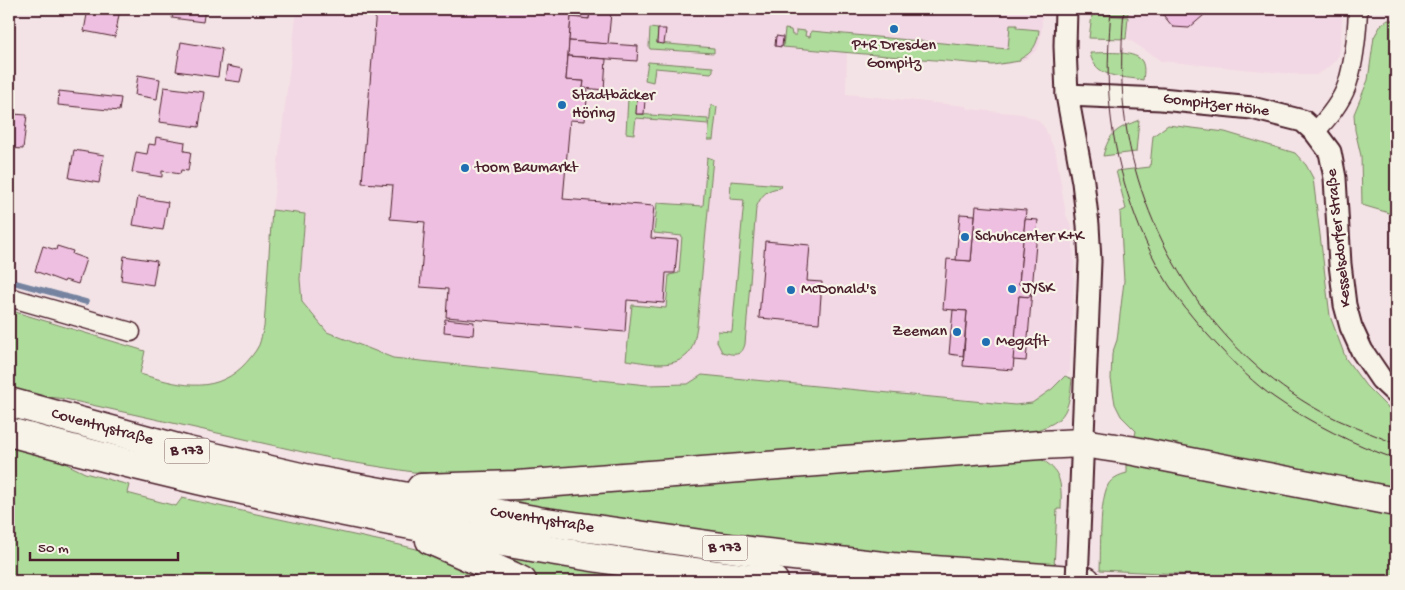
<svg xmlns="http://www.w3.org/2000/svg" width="1405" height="590" font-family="'Gochi Hand',sans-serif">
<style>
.built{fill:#f2d8e4}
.green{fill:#aedc9b;stroke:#7c7e63}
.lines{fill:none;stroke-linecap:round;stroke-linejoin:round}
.stream{stroke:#7483a0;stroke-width:5.5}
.building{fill:#eebfe0;stroke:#4a1f2b}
.minor-casing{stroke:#4a1f2b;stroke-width:21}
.tertiary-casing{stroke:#4a1f2b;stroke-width:25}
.trunk-casing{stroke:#4a1f2b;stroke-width:31}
.minor{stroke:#f7f3e8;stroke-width:18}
.tertiary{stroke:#f7f3e8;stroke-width:21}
.trunk{stroke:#f7f3e8;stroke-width:28}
.tram{stroke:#4a1f2b;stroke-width:1}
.tertiary-bridge-casing{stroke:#4a1f2b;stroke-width:25;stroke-linecap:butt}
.tertiary-bridge{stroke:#f7f3e8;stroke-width:21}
.poi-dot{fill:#1f6fb2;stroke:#f7f3e8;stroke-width:2}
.labels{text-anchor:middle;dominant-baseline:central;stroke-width:4.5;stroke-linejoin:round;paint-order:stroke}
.shield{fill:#f7f3e8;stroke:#7e5f64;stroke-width:1}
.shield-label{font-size:15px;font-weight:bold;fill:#4a1f2b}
.poi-label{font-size:16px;fill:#4a1f2b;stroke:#f7f3e8;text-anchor:start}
.street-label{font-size:16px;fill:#4a1f2b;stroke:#f7f3e8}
</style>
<rect width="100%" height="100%" fill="#f4e3e6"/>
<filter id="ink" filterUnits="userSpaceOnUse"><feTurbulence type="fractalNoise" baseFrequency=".02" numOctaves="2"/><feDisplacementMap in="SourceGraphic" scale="10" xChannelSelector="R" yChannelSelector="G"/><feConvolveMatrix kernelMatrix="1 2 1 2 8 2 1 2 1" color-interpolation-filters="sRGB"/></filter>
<g filter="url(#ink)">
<!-- built -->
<g class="built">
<polygon points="297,9 1042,9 1042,27 1040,43 1037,50 1026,59 1010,64 993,65 847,52 846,94 966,106 969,109 1022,114 1038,120 1045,128 1056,153 1066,215 1072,227 1074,263 1070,371 1052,389 1032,403 1015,405 702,375 688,384 647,385 393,358 327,332 303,302 300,279 305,214 272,210"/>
<polygon points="1129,9 1343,9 1340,47 1339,55 1335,61 1325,70 1316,75 1302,75 1161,61 1128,39"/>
</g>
<!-- green -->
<g class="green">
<polygon points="1096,9 1128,9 1128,15 1102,14 1102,15 1128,17 1126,39 1089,38 1092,15"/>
<polygon points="1388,20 1396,20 1396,215 1362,205 1361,156 1355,130 1354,114 1368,80 1374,37 1381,25"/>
<path d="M1010 25H1017V28L1039 30C1038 43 1033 53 1020 59V61L993 65 783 47 785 29 791 30 792 35H796V30L806 31 805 36 810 37 811 31 1008 49Z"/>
<polygon points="650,28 658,29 657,43 714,48 714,53 650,49 649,47"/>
<path d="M1090 53C1103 53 1133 50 1141 60 1145 65 1144 73 1143 80 1122 76 1095 79 1090 53Z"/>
<polygon points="648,62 713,67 713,71 711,73 655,68 653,82 645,80"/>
<polygon points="628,98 637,99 636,114 708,119 708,124 636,118 634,134 626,133"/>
<polygon points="711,105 717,107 713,140 708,140"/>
<path d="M1139 120 1136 152 1103 156C1109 132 1117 129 1139 120Z"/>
<polygon points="1168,125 1225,132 1295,153 1306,165 1313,178 1330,316 1346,359 1366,386 1387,407 1396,413 1396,492 1134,440 1136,431 1121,416 1115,404 1111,379 1112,354 1117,340 1124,281 1120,212 1126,209 1116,171 1150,167 1153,136"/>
<path d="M707 157 713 159 711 179 697 326C695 336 694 348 687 355 671 370 645 362 626 360L632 305 666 308 669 275 679 273 682 236 654 233 657 203 703 206Z"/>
<path d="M731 181 781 185 780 188C766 189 761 196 756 208L745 344C742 357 733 355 722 352L717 342 718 331 732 332 744 200 730 199Z"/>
<path d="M272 210 305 214 300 279 302 302 327 332 393 358 647 385 688 384 702 375 1015 405 1032 403 1052 389 1065 376 1072 379C1068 422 1060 422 1022 435L502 476 413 472 343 461 65 399 9 392V310L145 351 140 374C176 384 211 396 242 367 248 361 255 353 259 345 261 340 262 333 264 327Z"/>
<polygon points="9,444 48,455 85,473 129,485 127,493 176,506 182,498 400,545 454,558 505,581 9,581"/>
<path d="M1034 456C1061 467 1062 482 1061 509H1057L1054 568C894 555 735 539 576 514 534 507 492 498 449 491Z"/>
<path d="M1127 463 1396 511V581H1319L1100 570C1101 549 1099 503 1108 485 1112 478 1119 475 1127 473Z"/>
<polygon points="493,551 712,581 535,581"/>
</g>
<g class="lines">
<!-- stream -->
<polyline class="stream" points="9,281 86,302"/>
</g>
<!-- building -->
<g class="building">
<polygon points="88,9 120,9 115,37 84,31"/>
<polygon points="174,9 205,9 203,22 172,18"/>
<polygon points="376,9 595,9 594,12 590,12 589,19 571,17 566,80 584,81 583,88 588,88 585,121 570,120 563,199 654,206 651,238 678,240 675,273 666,273 664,303 627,300 625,332 446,317 448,289 420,287 425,222 390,219 393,185 362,183"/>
<polygon points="1164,9 1211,9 1189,28 1173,27 1164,16"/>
<polygon points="590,12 611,13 608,44 569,41 571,17 589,19"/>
<polygon points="658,29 666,29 664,44 657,43"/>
<polygon points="776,36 783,37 782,47 775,46"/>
<polygon points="569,41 638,46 637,61 568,56"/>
<polygon points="181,42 222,49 218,77 176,71"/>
<polygon points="568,56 606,59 604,90 583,88 584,81 566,80"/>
<polygon points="227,66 243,69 240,82 225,80"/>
<polygon points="138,75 160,79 157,99 135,95"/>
<polygon points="164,87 204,92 199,127 159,122"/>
<polygon points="59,91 121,98 119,111 58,105"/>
<polygon points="637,99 645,99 644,114 636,114"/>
<polygon points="13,114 27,115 23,149 9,148"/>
<polygon points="156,137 185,142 184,151 191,152 188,171 181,170 180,174 162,171 162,177 132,172 136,152 147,154 149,144 155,145"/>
<polygon points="74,150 104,155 99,183 69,178"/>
<polygon points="138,197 168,202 163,230 133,225"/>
<polygon points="976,206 1026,210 1019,284 1031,285 1030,297 1019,296 1013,370 963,366 967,311 943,309 947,259 971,261"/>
<polygon points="960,214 975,215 971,261 956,260"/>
<polygon points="1025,219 1038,220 1026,361 1013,360 1019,296 1030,297 1031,285 1019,284"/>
<polygon points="765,241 810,245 807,281 822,282 819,323 759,318"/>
<polygon points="43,246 56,250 57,246 73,251 72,254 86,259 78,284 65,280 64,282 35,271"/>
<polygon points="124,256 157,261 153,285 121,280"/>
<polygon points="953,310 967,311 963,356 949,354"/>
<polygon points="445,319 474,322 473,335 444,332"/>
</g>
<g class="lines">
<!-- minor casing -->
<g class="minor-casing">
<g id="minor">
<path d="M1315 132C1327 119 1341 103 1347 85 1355 60 1357 34 1358 9"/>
<polyline points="9,297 131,332"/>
</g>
</g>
<!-- tertiary casing -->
<g class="tertiary-casing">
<g id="tertiary">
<polyline points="1066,9 1065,46 1067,95 1083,182 1088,225 1090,261 1080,510"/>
<polyline points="1067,95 1161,99 1252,108 1303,121 1315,132 1330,152 1335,178 1340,264 1345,305 1351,327 1362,351 1381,379 1396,393"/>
</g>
</g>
<!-- trunk casing -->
<g class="trunk-casing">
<g id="trunk">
<polyline points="9,402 188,451 309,479 539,521 758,552 892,567 1086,581"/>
<path d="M9 432C150 471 293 503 437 530 549 551 661 570 774 581"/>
<polyline points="421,488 518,485 1040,445 1082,443 1129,450 1396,502"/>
<polyline points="430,540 512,576 522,581"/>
</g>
</g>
<!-- minor -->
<use href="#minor" class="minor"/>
<!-- tertiary -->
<use href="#tertiary" class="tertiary"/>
<!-- trunk -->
<use href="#trunk" class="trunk"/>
<!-- tram -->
<g class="tram">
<path d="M1111 9C1109 38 1107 67 1109 96 1113 159 1135 232 1169 285 1183 307 1201 328 1219 347 1236 365 1254 384 1275 398 1312 424 1353 444 1396 459"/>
<path d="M1124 9C1121 48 1120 87 1126 126 1144 242 1216 354 1320 411 1344 424 1371 433 1396 444"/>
</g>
<!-- tertiary-bridge casing -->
<g class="tertiary-bridge-casing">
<polyline id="tertiary-bridge" points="1077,581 1080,510"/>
</g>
<!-- tertiary-bridge -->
<use href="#tertiary-bridge" class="tertiary-bridge"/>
</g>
</g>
<!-- markers -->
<g class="poi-dot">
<circle cx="894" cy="29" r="5"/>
<circle cx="562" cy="105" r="5"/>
<circle cx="465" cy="168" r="5"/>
<circle cx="965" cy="237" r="5"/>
<circle cx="1012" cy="289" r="5"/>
<circle cx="791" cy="290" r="5"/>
<circle cx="957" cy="332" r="5"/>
<circle cx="986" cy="342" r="5"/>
</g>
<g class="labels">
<!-- shield labels -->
<g class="shield">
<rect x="164.5" y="438.5" width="45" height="25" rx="4"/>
<rect x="702.5" y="535.5" width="45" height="25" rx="4"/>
</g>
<g class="shield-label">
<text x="187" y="451">B 173</text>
<text x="725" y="548">B 173</text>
</g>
<!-- poi labels -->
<g class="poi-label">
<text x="894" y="46" text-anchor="middle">P+R Dresden<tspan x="894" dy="18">Gompitz</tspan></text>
<text x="572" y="96">Stadtbäcker<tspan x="572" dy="18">Höring</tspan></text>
<text x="475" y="168">toom Baumarkt</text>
<text x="975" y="237">Schuhcenter K+K</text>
<text x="1022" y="289">JYSK</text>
<text x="801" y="290">McDonald's</text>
<text x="947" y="332" text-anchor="end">Zeeman</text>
<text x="996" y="342">Megafit</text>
</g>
<!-- street labels -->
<g class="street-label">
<text transform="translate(1216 106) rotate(7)">Gompitzer Höhe</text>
<text transform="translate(1340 238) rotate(-96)">Kesselsdorfer Straße</text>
<text transform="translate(102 428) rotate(15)">Coventrystraße</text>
<text transform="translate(542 521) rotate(9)">Coventrystraße</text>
</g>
</g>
<!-- margin -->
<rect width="1405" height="590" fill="none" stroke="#f7f3e8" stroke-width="30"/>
<rect x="15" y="15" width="1375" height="560" fill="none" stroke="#4a1f2b" stroke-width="2" filter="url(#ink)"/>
<!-- scale -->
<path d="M30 552v8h148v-8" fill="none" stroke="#4a1f2b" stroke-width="2.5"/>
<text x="38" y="552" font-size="15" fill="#4a1f2b" stroke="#f7f3e8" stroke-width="4" paint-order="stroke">50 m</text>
</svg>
